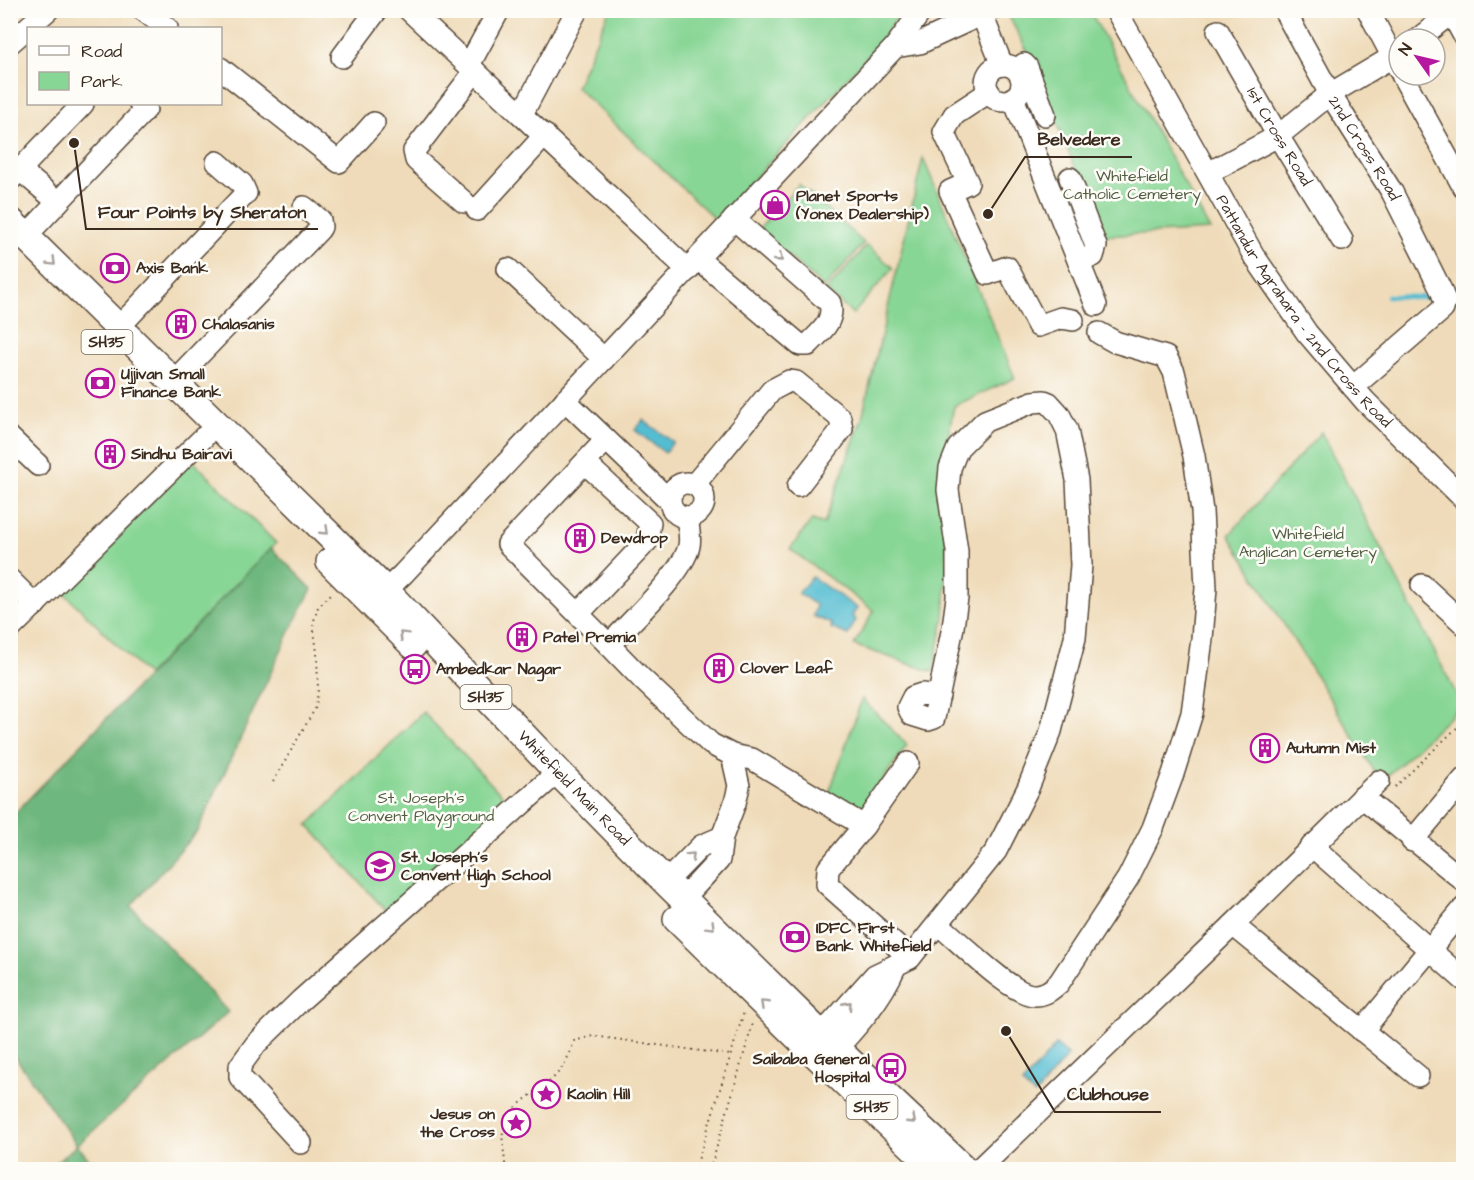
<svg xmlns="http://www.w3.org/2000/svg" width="1474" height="1180" font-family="'Architects Daughter',sans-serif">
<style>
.green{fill:#88d695;stroke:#62805a;stroke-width:1.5}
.forest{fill:#6eb77e;stroke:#54704e;stroke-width:1.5}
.water{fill:#55bdd2;stroke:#487478;stroke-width:1.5}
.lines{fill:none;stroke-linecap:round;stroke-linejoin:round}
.stream{stroke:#55bdd2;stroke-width:4.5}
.minor-casing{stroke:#564535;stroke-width:24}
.major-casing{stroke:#564535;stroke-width:30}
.path{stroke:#564535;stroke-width:2;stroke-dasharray:1.5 4.5;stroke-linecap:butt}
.minor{stroke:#fff;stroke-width:21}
.major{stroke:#fff;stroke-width:27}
.oneway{stroke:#a79f9a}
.labels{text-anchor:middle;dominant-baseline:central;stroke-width:5;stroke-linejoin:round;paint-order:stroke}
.shield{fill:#fdfcf7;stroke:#75695f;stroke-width:1.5}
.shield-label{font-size:15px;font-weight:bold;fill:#3b2a1e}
.street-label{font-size:16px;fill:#3b2a1e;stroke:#fdfcf7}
.park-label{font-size:16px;fill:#525e42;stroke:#fdfcf7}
.poi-label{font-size:16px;font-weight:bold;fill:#3b2a1e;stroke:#fdfcf7;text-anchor:start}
.leader{fill:none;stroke:#3b2a1e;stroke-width:2}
.callout-dot{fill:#3b2a1e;stroke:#fdfcf7;stroke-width:2}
.callout-label{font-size:18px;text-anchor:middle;font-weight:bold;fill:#3b2a1e;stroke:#fdfcf7;stroke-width:5;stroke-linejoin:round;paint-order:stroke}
</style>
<rect width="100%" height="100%" fill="#fdfcf7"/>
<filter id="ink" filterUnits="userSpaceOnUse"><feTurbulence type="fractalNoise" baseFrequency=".0167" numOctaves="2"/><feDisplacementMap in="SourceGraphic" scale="12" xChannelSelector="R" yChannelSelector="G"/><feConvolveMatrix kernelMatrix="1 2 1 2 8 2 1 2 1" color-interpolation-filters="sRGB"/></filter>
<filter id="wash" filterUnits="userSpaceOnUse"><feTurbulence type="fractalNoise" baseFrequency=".008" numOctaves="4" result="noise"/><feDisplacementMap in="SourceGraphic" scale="24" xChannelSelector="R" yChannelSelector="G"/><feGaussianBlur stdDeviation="1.35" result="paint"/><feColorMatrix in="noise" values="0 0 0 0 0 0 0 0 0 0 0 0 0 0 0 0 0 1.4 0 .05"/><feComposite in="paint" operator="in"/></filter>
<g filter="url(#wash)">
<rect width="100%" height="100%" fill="#efdbb9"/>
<!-- green -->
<g class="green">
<polygon points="609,11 609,10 902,11 877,46 716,220 576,87"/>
<polygon points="1006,11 1090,11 1210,230 1102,236 1033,62"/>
<polygon points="923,158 1015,378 954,406 939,483 944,510 947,565 944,619 933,672 854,645 874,611 790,549 812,520 824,524 862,418"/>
<polygon points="799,184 864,243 824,288 759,229"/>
<polygon points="867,245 893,268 853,314 826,291"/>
<polygon points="1321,432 1462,705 1381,782 1229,535"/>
<polygon points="192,460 276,543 147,675 63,592"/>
<polygon points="862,699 907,745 857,817 828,796"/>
<polygon points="423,712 516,810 395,921 308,825"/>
</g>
<!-- forest -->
<polygon class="forest" points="271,548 312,589 292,627 198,830 131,906 228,1012 77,1145 97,1169 48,1169 77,1145 11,1051 11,817"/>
<!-- water -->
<g class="water">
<polygon points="643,420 673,442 665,453 635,430"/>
<polygon points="812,577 857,608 852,616 856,620 848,635 831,628 832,624 813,616 816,605 798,593"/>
<polygon points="1056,1045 1068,1055 1035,1095 1022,1084"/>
</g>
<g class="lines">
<!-- stream -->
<g class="stream">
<polyline points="1387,296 1438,298"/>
<polyline points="1450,298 1464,299"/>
</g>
</g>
</g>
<g filter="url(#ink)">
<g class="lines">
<!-- minor casing -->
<g class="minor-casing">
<g id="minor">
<polyline points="143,10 167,28"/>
<polyline points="409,10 688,270"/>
<path id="s1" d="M1116 10 1254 256 1307 333 1365 401 1464 499"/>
<path id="s2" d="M1284 10 1330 94 1392 192 1441 290 1445 301 1443 309 1353 387"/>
<polyline points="1368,10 1399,69"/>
<polyline points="1450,10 1464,36"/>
<polyline points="982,15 1002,65"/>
<path id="s3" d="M1218 31 1278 136 1342 240"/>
<polyline points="1418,39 1455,10"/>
<polyline points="10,43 48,10"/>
<polyline points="895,47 920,43 991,10"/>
<polyline points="342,57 377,10"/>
<polyline points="1024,64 1027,67 1045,115"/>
<polyline points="469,65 499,10"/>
<circle cx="1004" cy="83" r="18"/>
<polyline points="220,68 339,162 374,123"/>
<polyline points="1402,75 1464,188"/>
<polyline points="989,92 954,115 944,132 968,183 950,191 988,274 1007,267 1038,326 1061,318 1073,320"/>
<polyline points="1013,98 1096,305"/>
<polyline points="522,114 577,10"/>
<polyline points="20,170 58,202"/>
<polyline points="1208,173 1278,136 1330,94 1399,53"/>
<polyline points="1070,178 1096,246 1093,256 1079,262"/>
<polyline points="10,180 83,104"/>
<polyline points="464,202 416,160 414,151 475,71"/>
<polyline points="477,210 545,135"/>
<polyline points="26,236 146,109 140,104"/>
<path d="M698 259 800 345H808C820 332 835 322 830 303L734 219"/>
<polyline points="508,269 604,359"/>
<polyline points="118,328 246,193 242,184 217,162"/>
<polyline points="173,382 319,230 321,227 320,220 304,207"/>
<polyline points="565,400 670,501"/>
<polyline points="10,438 38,465"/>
<polyline points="606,440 508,544 609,645"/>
<circle cx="687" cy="500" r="17"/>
<polyline points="694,485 772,390 789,381 796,382 840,418 842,429 798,486"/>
<path d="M687 517C688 526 691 537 689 546 683 574 630 622 609 645L642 679 711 744 732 755 752 759 864 826 828 869 827 884 910 958"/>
<polyline points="10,580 35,605"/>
<polyline points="1422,585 1464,624"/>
<polyline points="375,601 403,574 895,47 922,10"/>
<polyline points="579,613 647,541 650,523 585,463"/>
<polyline points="10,629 204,437"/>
<polyline points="1362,797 1464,881"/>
<polyline points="864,826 908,763"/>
<polyline points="1412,841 1464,779"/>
<polyline points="1312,846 1464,980"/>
<polyline points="666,882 701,846 722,837"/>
<polyline points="683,899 719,860 722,837 735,803 739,786 732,755"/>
<path d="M938 924C958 940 1012 996 1035 995 1046 995 1052 989 1059 983L1128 878 1153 828 1173 774 1192 713 1202 639 1206 588 1202 511 1194 456 1174 372 1166 357 1115 342 1099 333"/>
<polyline points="1233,925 1418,1076"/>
<polyline points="896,965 910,958 996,851 1028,788 1051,731 1075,638 1081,565 1077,480 1067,430 1059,414 1049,403 1044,401 1033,402 985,421 958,448 950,468 948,490 957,551 957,598 953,627 934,718 928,720 912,715 908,707 913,697 922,694 939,696"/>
<polyline points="1362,1031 1464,908"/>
<path d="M808 1043 832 1023 875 975 896 965C881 1001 853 1031 826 1060"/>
<polyline points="301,1143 240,1077 240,1066 256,1044 301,1000 558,772"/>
<polyline points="978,1170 1233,925 1379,781"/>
</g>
</g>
<!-- major casing -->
<g class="major-casing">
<g id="major">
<path id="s4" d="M10 221 385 590 558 772 666 882 814 1028 965 1170"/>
<polyline points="330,562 413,645"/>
<polyline points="677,919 806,1045 932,1165"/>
</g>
</g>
<!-- path -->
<g class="path">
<polyline points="273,782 316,707 318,689 317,652 313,624 318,607 332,593"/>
<polyline points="1395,787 1464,721"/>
<path d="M505 1170C506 1157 501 1144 503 1132 509 1101 541 1093 557 1074 565 1065 571 1052 574 1041L593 1036 730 1055"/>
<polyline points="695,1170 744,1012"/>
<polyline points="710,1170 753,1023"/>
</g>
<!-- minor -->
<use href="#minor" class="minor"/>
<!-- major -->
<use href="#major" class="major"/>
</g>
<!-- one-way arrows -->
<defs><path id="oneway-chevron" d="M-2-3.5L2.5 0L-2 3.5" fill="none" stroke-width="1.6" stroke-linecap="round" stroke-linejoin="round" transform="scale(1.5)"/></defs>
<g class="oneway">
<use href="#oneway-chevron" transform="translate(779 258) rotate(41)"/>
<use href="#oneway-chevron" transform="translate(52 262) rotate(45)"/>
<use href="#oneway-chevron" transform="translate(325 531) rotate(44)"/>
<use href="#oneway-chevron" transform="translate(403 635) rotate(-135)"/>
<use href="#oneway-chevron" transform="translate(691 856) rotate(-45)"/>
<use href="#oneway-chevron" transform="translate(711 926) rotate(45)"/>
<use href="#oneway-chevron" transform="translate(764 1004) rotate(-136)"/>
<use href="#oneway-chevron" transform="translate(848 1005) rotate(-48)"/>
<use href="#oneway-chevron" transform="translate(912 1120) rotate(43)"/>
</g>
</g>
<!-- icons -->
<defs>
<g id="shop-ring" transform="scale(1.5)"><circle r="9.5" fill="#fdfcf7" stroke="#b5179e" stroke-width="1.5"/><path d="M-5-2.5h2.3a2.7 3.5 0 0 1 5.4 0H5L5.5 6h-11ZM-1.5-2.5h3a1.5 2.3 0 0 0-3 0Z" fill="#b5179e"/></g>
<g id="bank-ring" transform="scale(1.5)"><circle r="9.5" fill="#fdfcf7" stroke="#b5179e" stroke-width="1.5"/><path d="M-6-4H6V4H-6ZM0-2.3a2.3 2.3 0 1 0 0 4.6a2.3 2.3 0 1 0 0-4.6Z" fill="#b5179e"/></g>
<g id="building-ring" transform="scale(1.5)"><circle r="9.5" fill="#fdfcf7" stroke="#b5179e" stroke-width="1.5"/><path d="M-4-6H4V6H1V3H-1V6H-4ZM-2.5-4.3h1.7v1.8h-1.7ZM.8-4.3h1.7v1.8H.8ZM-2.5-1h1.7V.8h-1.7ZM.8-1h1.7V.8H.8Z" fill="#b5179e"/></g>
<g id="bus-ring" transform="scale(1.5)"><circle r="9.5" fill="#fdfcf7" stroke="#b5179e" stroke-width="1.5"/><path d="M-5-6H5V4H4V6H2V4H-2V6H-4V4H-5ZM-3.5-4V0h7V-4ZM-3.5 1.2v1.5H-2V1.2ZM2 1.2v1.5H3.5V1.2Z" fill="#b5179e"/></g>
<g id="school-ring" transform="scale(1.5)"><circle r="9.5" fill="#fdfcf7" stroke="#b5179e" stroke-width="1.5"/><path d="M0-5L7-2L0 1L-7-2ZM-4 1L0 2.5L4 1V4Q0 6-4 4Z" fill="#b5179e"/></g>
<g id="sight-ring" transform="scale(1.5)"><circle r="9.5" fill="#fdfcf7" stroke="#b5179e" stroke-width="1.5"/><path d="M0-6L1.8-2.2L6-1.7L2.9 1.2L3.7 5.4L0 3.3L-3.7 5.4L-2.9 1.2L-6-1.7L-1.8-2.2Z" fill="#b5179e"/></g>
</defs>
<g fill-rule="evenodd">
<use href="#shop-ring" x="775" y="205"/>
<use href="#bank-ring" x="115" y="268"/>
<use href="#building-ring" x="181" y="324"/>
<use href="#bank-ring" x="100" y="383"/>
<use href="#building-ring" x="110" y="454"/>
<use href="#building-ring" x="580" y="538"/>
<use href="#building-ring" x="522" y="637"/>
<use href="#building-ring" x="719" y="668"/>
<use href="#bus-ring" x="415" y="669"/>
<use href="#building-ring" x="1265" y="748"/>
<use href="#school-ring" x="380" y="866"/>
<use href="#bank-ring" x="795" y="937"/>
<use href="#bus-ring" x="891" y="1068"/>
<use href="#sight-ring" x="546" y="1094"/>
<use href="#sight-ring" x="516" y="1123"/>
</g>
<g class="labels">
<!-- shield labels -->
<g class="shield">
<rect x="81.5" y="330" width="51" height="24" rx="4.5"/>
<rect x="460.5" y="685" width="51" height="24" rx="4.5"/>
<rect x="846.5" y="1095" width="51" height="24" rx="4.5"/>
</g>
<g class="shield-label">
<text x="107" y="342">SH35</text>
<text x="486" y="697">SH35</text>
<text x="872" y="1107">SH35</text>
</g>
<!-- street labels -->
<g class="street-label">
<text stroke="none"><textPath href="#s3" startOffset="122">1st Cross Road</textPath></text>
<text stroke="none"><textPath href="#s2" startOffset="160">2nd Cross Road</textPath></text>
<text stroke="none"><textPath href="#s1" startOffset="356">Pattandur Agrahara - 2nd Cross Road</textPath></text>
<text stroke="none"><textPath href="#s4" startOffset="800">Whitefield Main Road</textPath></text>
</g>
<!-- park labels -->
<g class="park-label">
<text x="1132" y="176">Whitefield<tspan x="1132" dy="18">Catholic Cemetery</tspan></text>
<text x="1308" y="534">Whitefield<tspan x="1308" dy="18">Anglican Cemetery</tspan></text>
<text x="421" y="798">St. Joseph's<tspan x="421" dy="18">Convent Playground</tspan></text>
</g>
<!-- poi labels -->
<g class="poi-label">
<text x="796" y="196">Planet Sports<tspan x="796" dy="18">(Yonex Dealership)</tspan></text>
<text x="136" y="268">Axis Bank</text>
<text x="202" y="324">Chalasanis</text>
<text x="121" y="374">Ujjivan Small<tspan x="121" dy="18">Finance Bank</tspan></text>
<text x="131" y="454">Sindhu Bairavi</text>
<text x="601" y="538">Dewdrop</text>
<text x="543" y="637">Patel Premia</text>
<text x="740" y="668">Clover Leaf</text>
<text x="436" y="669">Ambedkar Nagar</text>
<text x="1286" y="748">Autumn Mist</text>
<text x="401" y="857">St. Joseph's<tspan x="401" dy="18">Convent High School</tspan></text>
<text x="816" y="928">IDFC First<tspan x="816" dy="18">Bank Whitefield</tspan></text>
<text x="870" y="1059" text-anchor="end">Saibaba General<tspan x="870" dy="18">Hospital</tspan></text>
<text x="567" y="1094">Kaolin Hill</text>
<text x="495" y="1114" text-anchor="end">Jesus on<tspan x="495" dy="18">the Cross</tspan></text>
</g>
</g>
<!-- callouts -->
<path class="leader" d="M988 214L1025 157H1132M74 143L86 229H318M1006 1031L1055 1112H1161"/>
<g class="callout-dot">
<circle cx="988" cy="214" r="6"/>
<circle cx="74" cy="143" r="6"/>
<circle cx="1006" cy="1031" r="6"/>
</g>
<g class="callout-label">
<text x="1079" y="145">Belvedere</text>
<text x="202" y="218">Four Points by Sheraton</text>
<text x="1108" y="1100">Clubhouse</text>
</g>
<!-- margin -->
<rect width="1474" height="1180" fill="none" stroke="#fdfcf7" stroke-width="36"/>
<!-- legend -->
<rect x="27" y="27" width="195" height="78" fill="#fdfcf7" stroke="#afa8a0" stroke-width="1.5"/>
<rect x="39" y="46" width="30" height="9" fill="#ffffff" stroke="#afa8a0" stroke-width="1.5"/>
<text x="81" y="57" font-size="18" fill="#3b2a1e">Road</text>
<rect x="39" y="72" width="30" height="18" fill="#88d695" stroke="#afa8a0" stroke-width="1.5"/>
<text x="81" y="87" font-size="18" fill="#3b2a1e">Park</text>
<!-- north arrow -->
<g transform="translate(1417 57) rotate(304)"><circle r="28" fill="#fdfcf7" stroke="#afa8a0" stroke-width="1.5"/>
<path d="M0-4.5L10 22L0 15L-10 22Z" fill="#b5179e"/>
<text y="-9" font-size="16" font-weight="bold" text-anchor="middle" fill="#3b2a1e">N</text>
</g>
</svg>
